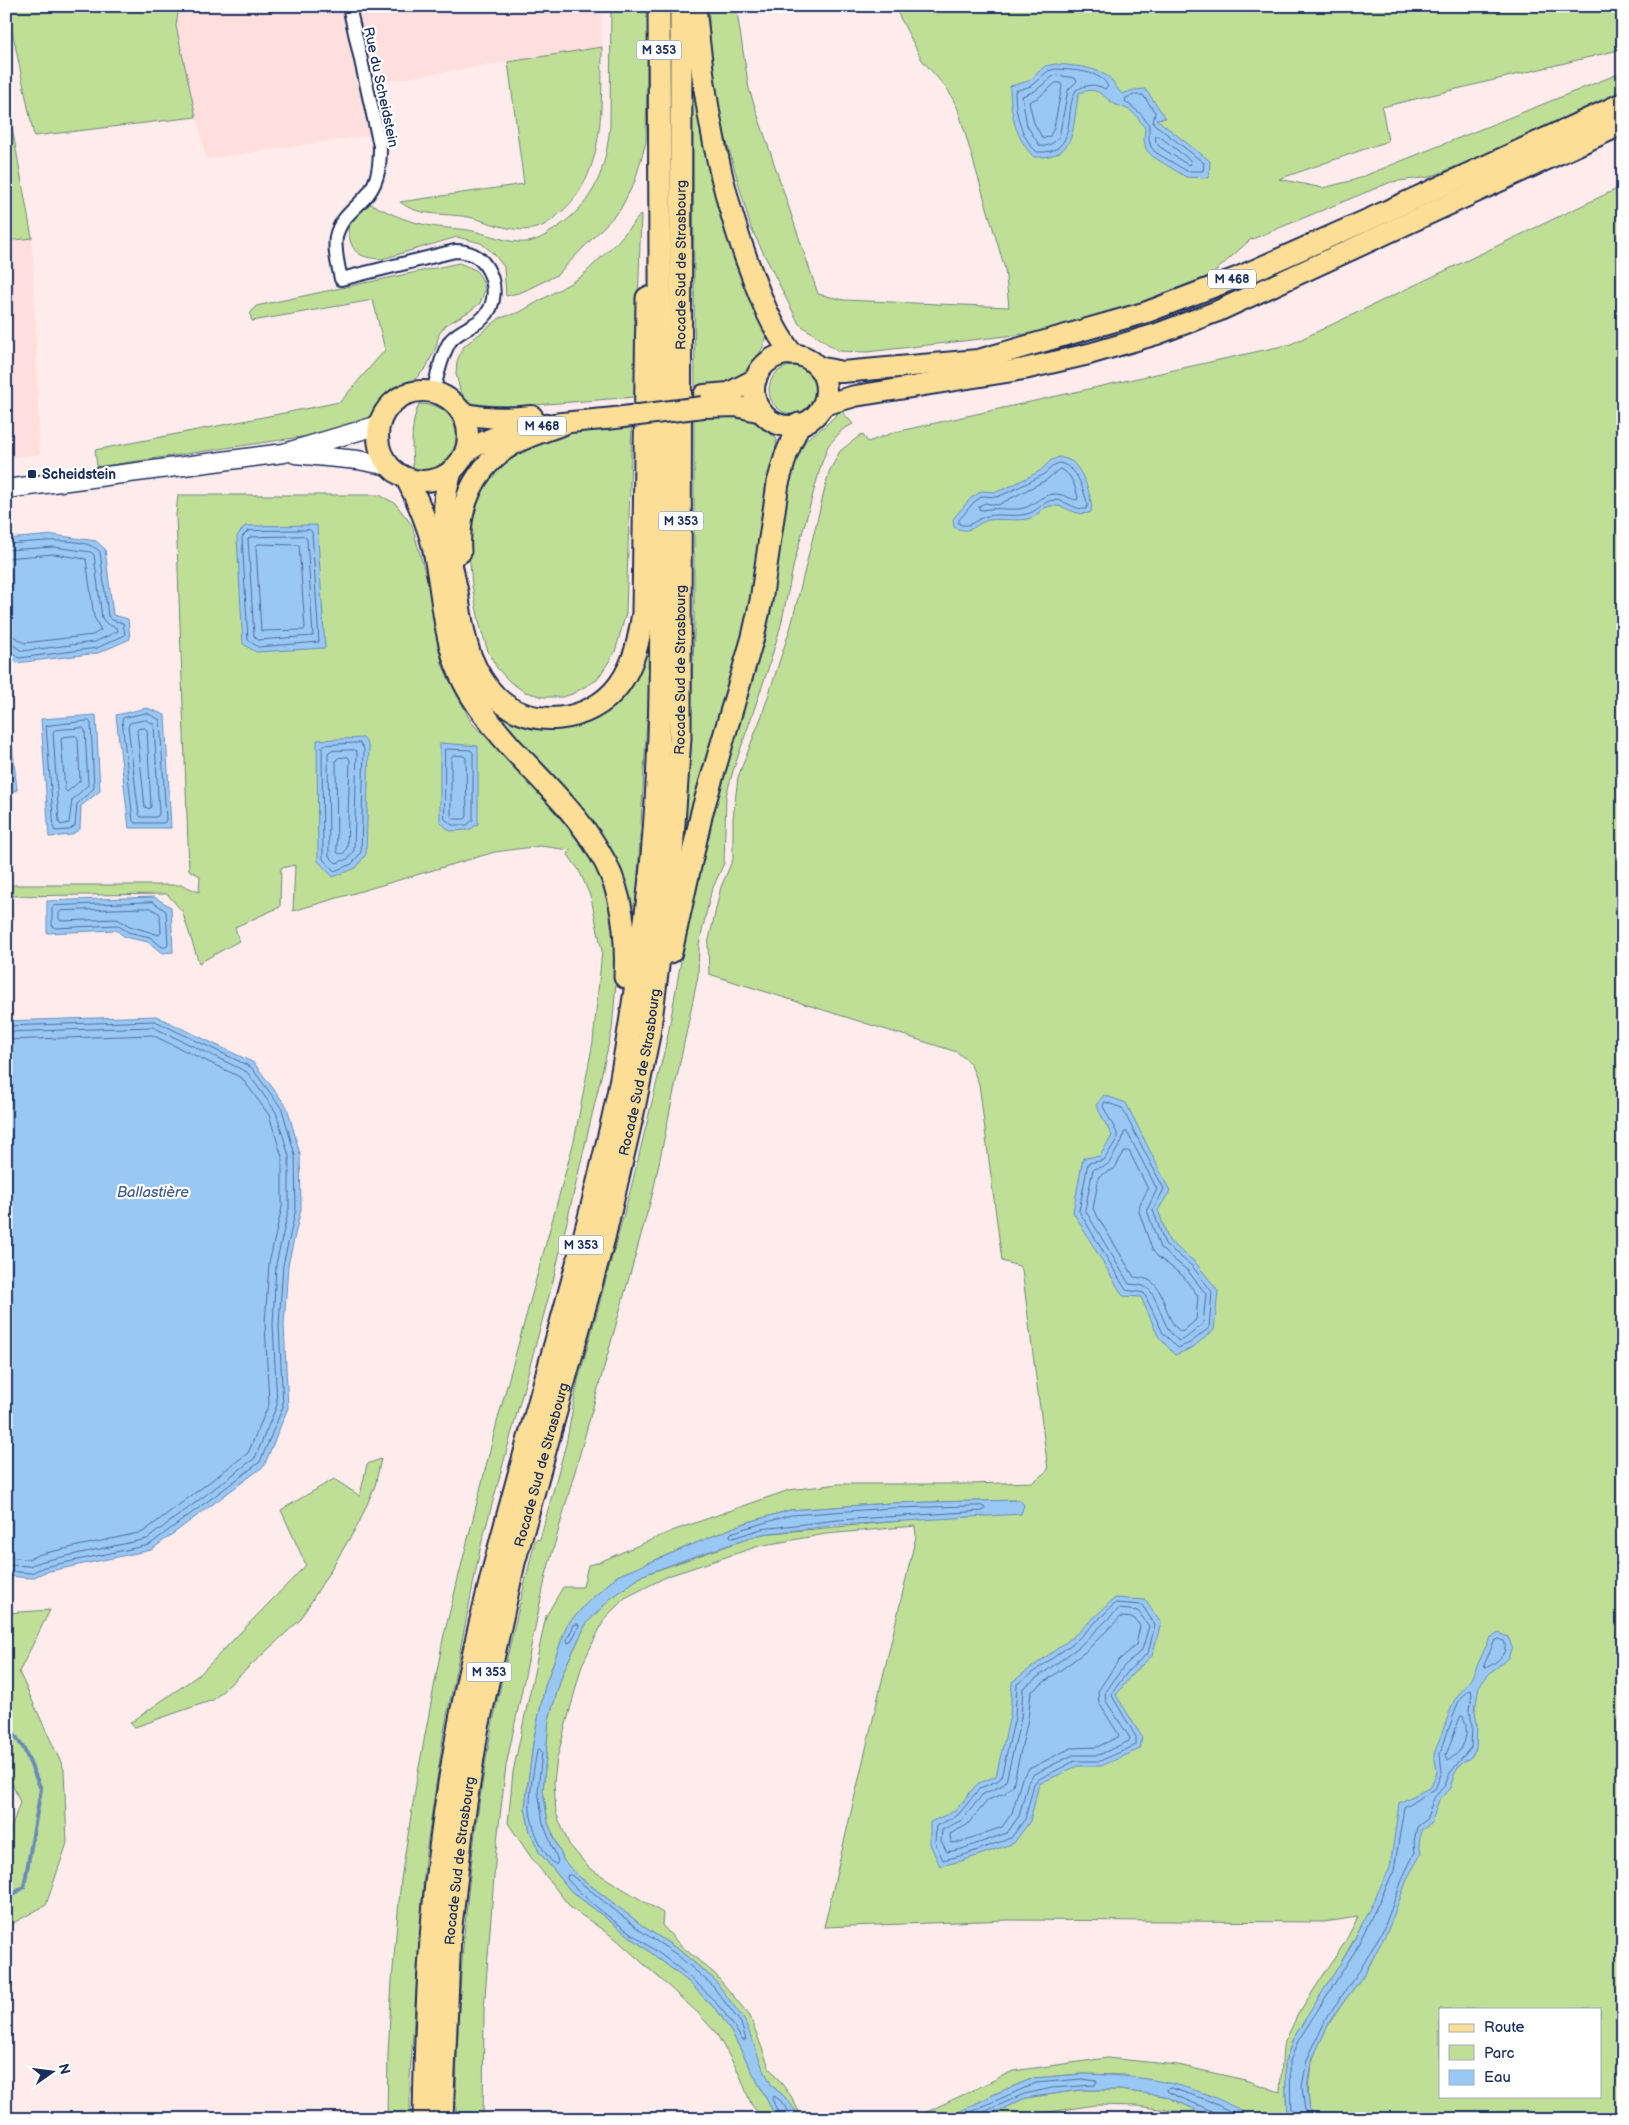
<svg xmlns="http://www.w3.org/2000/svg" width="1629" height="2125" font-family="'Balsamiq Sans',sans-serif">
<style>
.built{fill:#fedfde}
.green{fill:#bfdf97;stroke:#6d877a;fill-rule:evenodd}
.water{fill:#9ac8f5;stroke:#678bb9}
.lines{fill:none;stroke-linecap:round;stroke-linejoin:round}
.shore{stroke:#4e6c9a;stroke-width:1}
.stream{stroke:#678bb9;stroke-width:4}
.minor-casing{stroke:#1b2f5e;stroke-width:16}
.secondary-casing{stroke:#1b2f5e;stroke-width:21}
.primary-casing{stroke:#1b2f5e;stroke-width:24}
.trunk-casing{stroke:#1b2f5e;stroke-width:25}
.minor{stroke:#fff;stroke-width:12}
.secondary{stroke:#fff;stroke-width:18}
.primary{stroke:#fdde96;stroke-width:20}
.trunk{stroke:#fdde96;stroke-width:21}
.primary-bridge-casing{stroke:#1b2f5e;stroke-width:24;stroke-linecap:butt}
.primary-bridge{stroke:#fdde96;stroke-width:20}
.poi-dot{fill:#1b2f5e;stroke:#fff;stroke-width:2}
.labels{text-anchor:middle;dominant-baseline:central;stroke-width:4.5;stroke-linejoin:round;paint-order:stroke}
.shield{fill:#fff;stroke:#5f6d8e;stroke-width:1}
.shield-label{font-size:12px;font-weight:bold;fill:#1b2f5e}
.street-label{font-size:14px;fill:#1b2f5e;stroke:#fff}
.poi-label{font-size:14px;font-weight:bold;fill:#1b2f5e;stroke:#fff;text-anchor:start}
.water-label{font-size:15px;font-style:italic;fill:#415d8b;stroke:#fff}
</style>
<rect width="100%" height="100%" fill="#feecec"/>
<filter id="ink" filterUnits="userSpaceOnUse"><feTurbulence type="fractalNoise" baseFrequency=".02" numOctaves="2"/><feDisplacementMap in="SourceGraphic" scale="10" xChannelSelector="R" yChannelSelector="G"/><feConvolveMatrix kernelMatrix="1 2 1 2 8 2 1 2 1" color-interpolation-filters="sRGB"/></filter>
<g filter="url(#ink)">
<!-- built -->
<g class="built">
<polygon points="179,6 602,6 602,47 363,85 373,135 206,159 176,26"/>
<polygon points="32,238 40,454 6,458 6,241"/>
</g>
<!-- green -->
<g class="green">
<polygon points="7,6 179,6 176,26 196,117 34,136"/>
<path d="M611 6H648L646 142 635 181 620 210 557 275 522 292 506 296 504 267 494 254 481 243 457 237 382 259C357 258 350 251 348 227L357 213 369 203C387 212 403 220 422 224 437 228 453 228 468 230 487 233 508 244 528 242 540 240 548 233 558 227 596 200 605 171 610 126Z"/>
<polygon points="708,6 736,6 749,89 818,294 844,300 1009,307 1005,269 958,109 948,90 922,60 894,6 1623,6 1623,49 1382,107 1388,141 1279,179 1323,188 1354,180 1623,72 1623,93 1489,153 1430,177 1391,182 1250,240 1211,275 1107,315 1033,333 867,352 838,351 799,324 751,228 719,114 712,69"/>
<path d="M602 47C601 104 607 175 559 214 552 220 545 226 536 228 517 234 491 223 473 218 448 212 420 218 400 202L524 184 508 62Z"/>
<path d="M692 53 759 315C768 339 769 336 757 358 741 387 726 384 695 389Z"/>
<polygon points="6,94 32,238 6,241"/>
<path d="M1623 186V2119H1311C1301 2063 1321 2033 1353 1989 1359 1981 1373 1964 1374 1953 1375 1942 1369 1927 1367 1916L1332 1979 1293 2039 1285 2061 1287 2119H1257L1209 2095 1126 2075 1082 2074 1034 2078 997 2093 945 2119H912L1013 2071 1107 2058 1178 2065 1245 2080 1280 2092 1283 2046 1298 2014 1345 1942 1358 1917 1324 1922 1008 1920 824 1927 916 1536 915 1526 826 1534 759 1546 668 1576 625 1598 605 1618 582 1665 557 1758 554 1782 556 1813 569 1844 589 1868 663 1913 662 1925 680 1945 715 1974 750 2016 769 2067 791 2096 803 2119H798L785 2097 772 2086 715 1980 679 1950 644 1927 608 1899 577 1875 564 1861 548 1823 543 1791 549 1719 563 1672 586 1624 610 1599 643 1575 762 1534 921 1519 1019 1500 891 1503 790 1510 742 1524 617 1576 587 1603 567 1625 545 1686 533 1743 525 1808 530 1831 539 1852 571 1891 689 1982 720 2014 733 2035 777 2119H763L751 2104 739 2073 716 2033 698 2013 616 1939 571 1908 530 1856 508 1823 513 1772 546 1616 563 1587H583L588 1565 597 1563 672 1531 789 1490 839 1484H971L1033 1482 1048 1470 1022 1270 1019 1266 1002 1261 979 1084 970 1063 957 1052 709 974 708 944 721 887 733 859V819L738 777 762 715 791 626 829 472 840 451 862 434 868 442 895 432 1291 344ZM1440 2009H1600V2096H1440Z"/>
<polygon points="641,214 635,397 521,406 476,405 465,399 460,390 456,374 457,361 464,346 500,318 520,312 581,277 619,240"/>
<polygon points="459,263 476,270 483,281 485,290 480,303 470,311 446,325 439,334 436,347 426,368 415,379 403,387 389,392 366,420 335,432 97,467 95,450 340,402 385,350 373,300 252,321 250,314 256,306"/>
<circle cx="793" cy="390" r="24"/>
<path d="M419 404C424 405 430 404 435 406 476 420 451 486 413 467 412 445 410 425 419 404Z"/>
<path d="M841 410 853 424 842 430 828 446 821 465 794 563 781 625 768 669 733 771 726 796 724 863 711 892 699 945 698 976 653 1192 546 1575 506 1766 496 1850 484 2010 483 2119H456C456 2012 465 1897 481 1791 493 1706 516 1623 535 1540L540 1539 566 1444 578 1381 631 1188 667 1040 694 887 784 494 801 443 825 426Z"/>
<polygon points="747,414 777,439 753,603 688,829 683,830 691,716 694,632 694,418"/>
<polygon points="632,423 626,613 615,652 597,680 572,694 563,697 544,697 525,692 510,682 497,668 488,651 480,626 472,585 467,531 479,487 521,445 542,437"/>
<polygon points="178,495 379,495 395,503 412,525 430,591 442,664 471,722 538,790 579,835 604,878 619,948 612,1030 553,1281 481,1545 444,1731 425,1860 410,2078 410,2119 387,2119 388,2054 392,1980 401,1879 417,1778 443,1639 497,1422 574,1141 593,1042 602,951 591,898 579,870 568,855 570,850 540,846 495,852 293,911 295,865 281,868 280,907 235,927 239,941 199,963 182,911 167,894 6,896 6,885 182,885 199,892 200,876 189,870 176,515"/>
<polygon points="649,636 650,670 636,906 629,904 625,880 606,843 589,817 549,775 492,707 593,717"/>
<polygon points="381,1459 375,1486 359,1523 300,1620 213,1700 135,1727 130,1723 200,1674 306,1565 281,1510 334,1479 360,1496 367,1464"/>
<polygon points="50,1610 19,1672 64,1769 67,1843 46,1905 6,1927 6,1844 20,1802 6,1769 6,1613"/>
<polygon points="1080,2090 1119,2090 1165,2096 1217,2119 1197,2119 1181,2112 1137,2106 1095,2105 1030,2115 1022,2119 982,2119 1025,2098"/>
</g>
<!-- water -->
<g class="water">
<path d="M1056 64C1073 66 1092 66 1107 76 1112 79 1117 89 1122 94L1134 90 1145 89 1166 118 1156 119 1210 161 1209 178 1186 177 1152 156 1146 149 1144 140 1145 128C1140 121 1134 111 1125 108 1122 106 1118 106 1114 104 1100 94 1098 86 1079 93 1071 124 1080 159 1034 157 1015 138 1010 112 1010 86L1029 81 1045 66Z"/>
<path d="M1059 457C1062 458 1068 459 1071 461 1082 468 1094 500 1091 512 1075 519 1064 501 1047 507 1041 509 1037 516 1031 518 1018 522 1004 518 989 520 975 523 971 536 954 527L953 519 971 498 982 491 996 492 1009 487 1040 471 1050 461Z"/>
<polygon points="317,525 325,648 256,652 243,644 237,536 245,526"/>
<polygon points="54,535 96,541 105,549 113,615 128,619 130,639 98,653 16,663 6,653 6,539"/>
<polygon points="147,708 165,715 171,828 129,828 116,715"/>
<polygon points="96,715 100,791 81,806 80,829 71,835 49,837 41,719"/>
<polygon points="11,733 17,790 11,792 6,813 6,734"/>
<polygon points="364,738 369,748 366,854 356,868 333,877 318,861 317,740"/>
<polygon points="440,743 478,746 478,824 469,830 450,831 440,822"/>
<polygon points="154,897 171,907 173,952 162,953 148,942 125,937 116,930 47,933 47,901"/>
<polygon points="156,1016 254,1063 287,1107 300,1154 301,1209 288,1265 284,1325 288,1408 264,1466 151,1550 45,1572 32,1578 6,1576 6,1021"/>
<polygon points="1104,1095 1126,1103 1170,1191 1158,1210 1169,1241 1196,1263 1218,1291 1214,1330 1192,1348 1175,1355 1158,1336 1141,1297 1123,1296 1073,1212 1083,1158 1100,1156 1112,1136 1096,1105"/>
<polygon points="1020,1500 1024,1505 1021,1514 838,1525 762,1534 698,1555 643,1575 610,1599 586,1624 563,1672 549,1719 543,1791 548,1823 564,1861 577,1875 608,1899 644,1927 679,1950 715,1980 745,2021 762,2066 772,2086 785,2097 795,2110 798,2119 777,2119 733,2035 720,2014 689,1982 571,1891 539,1852 530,1831 525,1808 533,1743 545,1686 567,1625 587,1603 617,1576 742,1524 790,1510 891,1503"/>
<polygon points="1115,1598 1145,1600 1161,1623 1152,1656 1133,1673 1116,1695 1142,1737 1140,1749 1101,1766 1077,1766 1039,1784 1030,1821 1014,1843 965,1860 940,1866 930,1844 930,1822 955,1811 977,1784 996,1776 1010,1716 1012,1682 1073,1637"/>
<polygon points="1499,1633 1508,1637 1512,1647 1508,1658 1490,1673 1479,1686 1475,1710 1477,1725 1476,1749 1471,1757 1460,1765 1454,1775 1450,1788 1439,1800 1431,1824 1421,1830 1419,1843 1421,1854 1408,1877 1388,1930 1365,1973 1331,2019 1311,2062 1307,2087 1311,2119 1287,2119 1285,2061 1293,2039 1350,1948 1390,1868 1399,1803 1431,1787 1437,1771 1434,1754 1454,1701 1471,1679 1490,1638"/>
<path d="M1082 2074C1126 2075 1167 2079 1208 2095 1225 2101 1241 2111 1257 2119H1217L1165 2096 1119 2090H1080L1025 2098 982 2119H945L997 2093 1034 2078Z"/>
</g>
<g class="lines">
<!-- shore -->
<g class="shore">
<path d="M1056 69C1071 70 1102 70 1108 87L1105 89C1096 83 1085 85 1076 90 1063 113 1079 155 1037 152 1021 138 1015 112 1015 91L1031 86 1048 71Z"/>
<path d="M1057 75 1075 78 1077 81 1068 90 1059 137C1054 143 1048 147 1040 146L1027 126 1022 96 1035 91 1052 77Z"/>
<polygon points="1056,83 1060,83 1062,86 1054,128 1050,136 1043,139 1034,123 1029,102 1039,97"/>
<polygon points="1135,95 1143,95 1155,112 1153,123 1204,163 1203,171 1187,171 1155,152 1151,147 1149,140 1149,125 1141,114 1125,101 1126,98"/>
<polygon points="1156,136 1159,136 1190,160 1191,164 1188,165 1160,147 1156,143"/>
<path d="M1059 463C1079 467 1082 488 1088 505L1086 509C1075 510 1068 502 1057 500 1045 499 1040 509 1030 513 1017 518 1001 513 987 516 977 518 970 529 959 524V520L974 502 983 496 997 497 1011 491 1043 475 1053 466Z"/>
<path d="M1060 469C1072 473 1075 487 1078 497L1077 500C1070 499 1063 494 1055 494 1040 494 1033 508 1019 509 1004 510 998 507 982 510L979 509V506L985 503 998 505 1046 480Z"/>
<polygon points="310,530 312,532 319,642 258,647 248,640 242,537 248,531"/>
<polygon points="304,536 307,539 313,636 258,640 254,636 248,539 251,537"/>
<path d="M6 544C28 543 85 534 100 552L108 616 112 620 123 623 125 635 97 648 19 658 11 651 6 650"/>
<polygon points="258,544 299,545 305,628 304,630 261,631 256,547"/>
<polyline points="6,550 54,547 91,552 94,555 102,618 107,624 117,628 118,631 95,642 22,651 13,645 6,643"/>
<polyline points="6,558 54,554 86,559 94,617 101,630 93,635 24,643 15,637 6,636"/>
<polygon points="147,713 160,720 166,820 164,823 135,823 133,821 122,720 123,718"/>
<polygon points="146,720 154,724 159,814 157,817 141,817 139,815 128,726 130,723"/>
<polygon points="89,721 91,723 94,788 77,804 75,826 69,830 55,831 54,829 46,726"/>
<polygon points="83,728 85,730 88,785 72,800 69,823 61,825 59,822 53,732 55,730"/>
<polygon points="145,728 147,730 151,807 149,809 145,807 137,731 138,729"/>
<polygon points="76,736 78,738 80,781 67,792 65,790 61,739 63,737"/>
<polyline points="6,739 12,784 6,790"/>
<polygon points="360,743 364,749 361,852 352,864 334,871 323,859 322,747 324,745"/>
<polygon points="445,749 470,750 473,752 473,820 467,825 452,825 445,819"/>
<polygon points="355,750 357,752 354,850 348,859 336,863 329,856 328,753 330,751"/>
<polygon points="454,755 464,756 466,758 467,816 465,819 454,819 451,816 451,758"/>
<polygon points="348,757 350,760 347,848 344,853 339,854 337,852 336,760 338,758"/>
<polygon points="153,902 166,911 168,945 166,947 162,947 150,937 128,932 117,925 55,928 52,926 52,908 54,906"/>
<polygon points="151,908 160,914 161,933 159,935 130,926 117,919 61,921 59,919 59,913 61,911"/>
<polyline points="6,1026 155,1021 251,1067 282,1109 295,1155 296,1209 283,1265 279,1325 283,1407 260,1462 149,1545 44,1567 31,1573 6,1571"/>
<polyline points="6,1032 153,1027 247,1072 276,1112 289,1156 289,1208 276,1264 273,1324 277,1405 255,1458 147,1539 43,1561 29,1566 6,1565"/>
<polyline points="6,1040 152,1035 242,1078 269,1115 282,1157 282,1207 269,1263 265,1324 269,1404 248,1453 143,1532 41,1554 28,1559 6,1557"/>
<polygon points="1105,1102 1122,1108 1164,1189 1153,1210 1165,1244 1192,1266 1212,1292 1209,1328 1190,1343 1178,1348 1163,1333 1144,1293 1126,1290 1079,1211 1088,1163 1104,1160 1117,1139 1117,1133 1103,1106"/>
<path d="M1127 1132 1157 1189 1147 1210 1160 1248 1188 1271 1206 1294 1203 1324 1186 1338 1179 1341C1161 1330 1159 1293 1145 1287 1140 1284 1134 1285 1129 1284L1085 1210 1093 1169 1105 1166 1109 1163 1122 1141 1124 1133Z"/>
<path d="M1125 1151H1129L1148 1189 1140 1204 1139 1212 1152 1249 1157 1256 1183 1276 1198 1296 1196 1320 1182 1332C1165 1324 1167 1294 1152 1282 1147 1278 1140 1278 1134 1277L1093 1209 1099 1176 1114 1169Z"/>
<polygon points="982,1506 985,1508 983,1511 838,1520 761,1529 733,1538 730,1536 731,1533 743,1529 791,1515 891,1508"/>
<polygon points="1116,1603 1142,1605 1155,1625 1148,1653 1129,1670 1111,1694 1136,1737 1136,1745 1100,1761 1075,1761 1037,1780 1034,1784 1025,1819 1011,1838 964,1855 943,1860 935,1842 936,1826 958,1815 980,1788 997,1781 1001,1778 1015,1717 1017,1684 1076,1641"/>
<polygon points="1119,1609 1138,1611 1149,1626 1142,1650 1124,1666 1105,1693 1106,1701 1130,1738 1129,1741 1099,1755 1073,1755 1034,1774 1028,1782 1019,1816 1007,1833 962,1849 947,1852 941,1841 942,1830 962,1820 983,1794 1001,1786 1006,1781 1021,1718 1023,1688 1080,1646"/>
<polygon points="1121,1617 1134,1618 1140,1626 1136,1645 1118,1661 1098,1691 1099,1703 1119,1735 1118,1737 1097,1747 1071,1748 1029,1769 1022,1778 1012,1813 1002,1827 960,1842 951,1843 950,1834 967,1825 988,1800 1005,1793 1013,1785 1028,1719 1031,1692 1085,1652"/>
<polygon points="575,1624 578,1624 579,1626 571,1642 568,1643 567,1640"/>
<path d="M1499 1639 1504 1641C1509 1653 1496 1664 1485 1668L1484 1665 1494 1642Z"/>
<path d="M1463 1716C1471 1733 1464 1752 1448 1760L1446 1755 1460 1717Z"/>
<path d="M539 1749 542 1752 538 1791 543 1823 558 1861 556 1865C543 1856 529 1822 530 1806 530 1788 534 1769 537 1751Z"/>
<path d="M571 1875 641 1931 676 1954 711 1984 741 2023 746 2040H742C702 1965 621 1939 567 1879V1876Z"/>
<polyline points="781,2119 772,2099 774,2096 781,2101 793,2119"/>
<polyline points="954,2119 1036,2083 1082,2079 1097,2081 1095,2085 1052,2088 1024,2094 984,2112 981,2119"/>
<polyline points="1217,2119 1214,2112 1168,2092 1167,2089 1171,2088 1207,2100 1246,2119"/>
<polyline points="1291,2119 1290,2061 1298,2041 1355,1951 1394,1871 1404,1807 1435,1789 1442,1772 1440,1754 1458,1703 1468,1691 1471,1690 1472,1693 1470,1710 1472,1726 1471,1747 1450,1773 1445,1785 1434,1798 1426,1820 1417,1827 1414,1842 1415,1852 1404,1875 1384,1928 1360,1970 1327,2017 1307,2060 1302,2087 1306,2119"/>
</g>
<!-- stream -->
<polyline class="stream" points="6,1722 24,1749 41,1789 24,1887 6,1899"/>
<!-- minor casing -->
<g class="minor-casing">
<path id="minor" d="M349 6 380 146C380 163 379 180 368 194 357 208 340 217 336 237 334 251 338 265 341 279L455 251C468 251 480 256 487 268 496 283 497 305 483 318 473 327 460 330 451 340 442 352 437 377 433 392"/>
</g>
<!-- secondary casing -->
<g class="secondary-casing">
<g id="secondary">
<polyline points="295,454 358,460 389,466"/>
<polyline points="6,489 284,453 379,425"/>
</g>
</g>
<!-- primary casing -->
<g class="primary-casing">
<g id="primary">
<circle cx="790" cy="390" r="36"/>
<polyline points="818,367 842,372 978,360 1147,312 1239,277 1374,217 1623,103"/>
<circle cx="423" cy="436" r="45"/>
<polyline points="704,395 729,393 756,379"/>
<polyline points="823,405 855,396 1024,369 1089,354 1157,334 1218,311 1623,124"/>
<polyline points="703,407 736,406 762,412"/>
<path d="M462 413C486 419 508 419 532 416"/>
<path d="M466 453C504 422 575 423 623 417"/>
</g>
</g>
<!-- trunk casing -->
<g class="trunk-casing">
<g id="trunk">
<path d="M695 6C703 96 718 185 750 269 761 299 772 328 792 354"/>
<path d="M451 472C448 482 445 492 445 502 443 531 451 563 457 592 460 613 463 635 470 655 476 670 484 685 496 697 530 731 591 723 619 685 635 663 639 639 643 613L647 298"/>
<path d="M407 479C417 499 426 520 432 542 442 582 442 625 456 664 467 695 489 722 510 746 541 780 577 813 600 853 623 890 627 935 625 977"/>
<path d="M460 552C457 508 473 467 513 444 528 435 547 430 563 424"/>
<polyline points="671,952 702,812 753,637 761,601 778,483 786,455 799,424"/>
<path d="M424 2119C425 2054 427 1990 432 1925 442 1806 463 1687 493 1571 534 1412 584 1255 618 1094 629 1036 637 978 645 921 661 797 661 672 661 547 662 367 659 187 659 6"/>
<path id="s1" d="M442 2119 450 1934 463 1823 477 1732 514 1563 604 1238 633 1113 649 1035 671 866 680 738 681 6"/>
</g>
</g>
<!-- minor -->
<use href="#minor" class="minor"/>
<!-- secondary -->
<use href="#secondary" class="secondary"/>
<!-- primary -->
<use href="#primary" class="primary"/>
<!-- trunk -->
<use href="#trunk" class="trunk"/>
<!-- primary-bridge casing -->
<g class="primary-bridge-casing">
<polyline id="primary-bridge" points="623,417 703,407"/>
</g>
<!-- primary-bridge -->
<use href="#primary-bridge" class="primary-bridge"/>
</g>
</g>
<!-- markers -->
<rect class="poi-dot" x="27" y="469" width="10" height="10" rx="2.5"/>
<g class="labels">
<!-- shield labels -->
<g class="shield">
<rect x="636.5" y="40.5" width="45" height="19" rx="4"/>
<rect x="1208" y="269.5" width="48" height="19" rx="4"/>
<rect x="518" y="416.5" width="48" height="19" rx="4"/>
<rect x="658.5" y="511.5" width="45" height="19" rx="4"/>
<rect x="558.5" y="1235.5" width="45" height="19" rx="4"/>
<rect x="466.5" y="1662.5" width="45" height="19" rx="4"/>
</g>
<g class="shield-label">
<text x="659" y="50">M 353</text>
<text x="1232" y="279">M 468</text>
<text x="542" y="426">M 468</text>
<text x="681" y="521">M 353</text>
<text x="581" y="1245">M 353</text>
<text x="489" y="1672">M 353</text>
</g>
<!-- street labels -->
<g class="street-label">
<text transform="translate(381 87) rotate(78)">Rue du Scheidstein</text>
<text stroke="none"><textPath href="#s1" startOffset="1879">Rocade Sud de Strasbourg</textPath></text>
<text stroke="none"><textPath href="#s1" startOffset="1474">Rocade Sud de Strasbourg</textPath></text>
<text stroke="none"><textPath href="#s1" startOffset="1069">Rocade Sud de Strasbourg</textPath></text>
<text stroke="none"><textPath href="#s1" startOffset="664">Rocade Sud de Strasbourg</textPath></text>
<text stroke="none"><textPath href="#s1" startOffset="259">Rocade Sud de Strasbourg</textPath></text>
</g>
<!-- poi labels -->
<g class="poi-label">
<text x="42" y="474">Scheidstein</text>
</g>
<!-- water labels -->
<g class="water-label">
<text x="153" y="1192">Ballastière</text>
</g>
</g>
<!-- margin -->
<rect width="1629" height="2125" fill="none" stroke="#fff" stroke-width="25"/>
<rect x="12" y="12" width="1604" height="2100" fill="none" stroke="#1b2f5e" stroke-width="2" filter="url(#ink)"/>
<!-- legend -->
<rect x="1439" y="2008" width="162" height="90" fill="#ffffff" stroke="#a4acbf"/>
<rect x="1449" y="2024" width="25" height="8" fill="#fdde96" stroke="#a4acbf"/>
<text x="1484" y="2032" font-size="15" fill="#1b2f5e">Route</text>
<rect x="1449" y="2045" width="25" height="15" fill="#bfdf97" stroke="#a4acbf"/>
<text x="1484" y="2058" font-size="15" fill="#1b2f5e">Parc</text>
<rect x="1449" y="2070" width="25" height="15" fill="#9ac8f5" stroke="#a4acbf"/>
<text x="1484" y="2082" font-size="15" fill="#1b2f5e">Eau</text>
<!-- north arrow -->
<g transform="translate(52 2072) rotate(76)" stroke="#ffffff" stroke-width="4" paint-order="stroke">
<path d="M0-4L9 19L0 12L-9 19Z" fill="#1b2f5e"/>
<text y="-8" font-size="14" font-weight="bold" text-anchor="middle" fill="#1b2f5e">N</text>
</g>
</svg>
